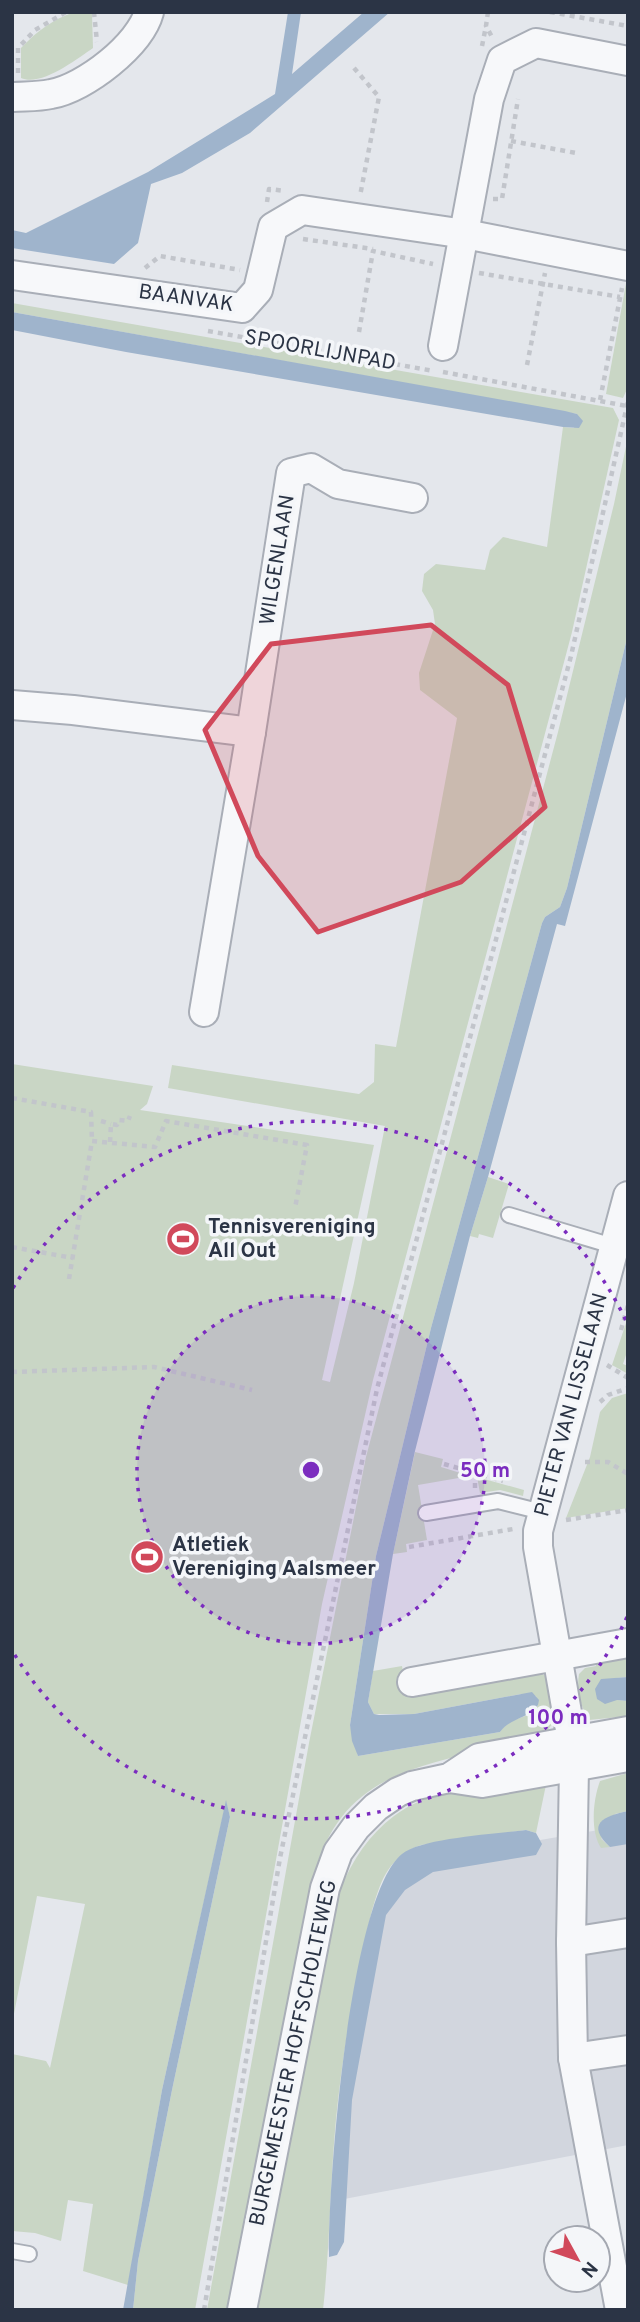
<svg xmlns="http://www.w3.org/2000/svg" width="640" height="2322" font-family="Overpass,sans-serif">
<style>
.built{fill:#d2d6de}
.green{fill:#c9d6c5}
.water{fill:#9fb4cc}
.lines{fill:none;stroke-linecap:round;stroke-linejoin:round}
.lane-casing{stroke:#a9aeb7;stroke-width:18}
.street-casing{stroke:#a9aeb7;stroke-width:32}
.path{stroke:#c2c5cb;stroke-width:4.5;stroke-dasharray:5 5;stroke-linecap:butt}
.lane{stroke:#f7f8fa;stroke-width:14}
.street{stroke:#f7f8fa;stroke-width:28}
.marked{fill:#d1495b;fill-opacity:0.2;stroke:#d1495b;stroke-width:5;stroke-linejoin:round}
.ring{fill:none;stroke:#7b2cbf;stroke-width:3.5;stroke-dasharray:3.5 7}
.labels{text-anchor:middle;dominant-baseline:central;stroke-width:7;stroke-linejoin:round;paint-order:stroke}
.street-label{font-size:21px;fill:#2b3445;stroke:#f4f6f9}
.poi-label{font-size:21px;font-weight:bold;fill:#2b3445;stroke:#f4f6f9;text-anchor:start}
.centre{fill:#7b2cbf;stroke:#f4f6f9;stroke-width:3.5}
.ring-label{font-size:21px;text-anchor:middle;font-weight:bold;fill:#7b2cbf;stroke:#f4f6f9;stroke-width:7;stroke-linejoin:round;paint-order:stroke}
</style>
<rect width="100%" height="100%" fill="#e4e7ec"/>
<!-- built -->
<polygon class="built" points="628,1825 628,2145 339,2200 346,2088 380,1910 411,1862"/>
<!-- green -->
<g class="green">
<path d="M74 12 92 14 93 48C77 59 41 87 21 78V48C37 31 52 20 74 12Z"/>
<polygon points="627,278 628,387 623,398 606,394"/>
<polygon points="12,303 613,408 619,420 572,632 373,1380 322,1604 195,2310 133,2310 138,2261 172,2090 230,1817 226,1802 162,2090 128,2285 83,2271 93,2204 68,2200 61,2241 35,2233 12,2231 12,2054 46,2061 50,2068 85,1904 37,1896 12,2024 12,1064 153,1086 147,1104 140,1110 374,1145 322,1380 330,1382 354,1283 385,1126 168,1088 172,1065 359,1094 374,1082 375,1044 396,1047 457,718 420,690 419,673 435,624 433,610 422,591 424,574 436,564 485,570 490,550 503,537 547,547 563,427 574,428 577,414 12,312"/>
<path d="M628 437V634L567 888 560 907 545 917 542 923 431 1328 376 1556 350 1725 358 1756 500 1732 506 1723 525 1716 538 1705 536 1696 521 1694 414 1714H374L368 1702 373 1671 402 1666 406 1690 535 1670 549 1678 557 1718C552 1723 546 1734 540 1738 527 1744 501 1745 487 1749 408 1768 343 1781 316 1868L232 2310H207L309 1743 366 1457 558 732 614 504Z"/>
<polygon points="488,1177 509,1184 493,1238 479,1234 478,1238 470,1236"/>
<polygon points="628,1317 628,1349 623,1364 628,1366 628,1374 612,1365"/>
<polygon points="628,1393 628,1508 566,1518 590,1457 600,1412 612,1398"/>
<polygon points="415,1452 443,1459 441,1467 470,1476 418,1485 427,1540 406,1544 407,1552 393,1554"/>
<polygon points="477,1477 524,1490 523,1496 500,1490 480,1493"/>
<path d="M628 1652V1677L616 1678 617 1700 628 1701V1725L621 1726 619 1717 589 1720C581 1708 576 1689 579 1674L585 1668 596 1666 595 1658Z"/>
<path d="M628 1773V1811L615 1814 601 1839 610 1847 601 1848C590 1831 593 1800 600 1781Z"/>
<path d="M547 1780 536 1833 526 1830 421 1845C409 1849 399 1856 391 1866 377 1883 370 1919 365 1941 352 1999 342 2059 336 2119 330 2183 330 2246 323 2310H256C274 2217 291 2125 309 2033 318 1988 323 1929 341 1888 353 1859 369 1835 394 1816 436 1784 497 1786 547 1780Z"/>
</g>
<!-- water -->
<g class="water">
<polygon points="288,12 301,12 292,74 364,12 390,12 250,133 182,173 151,184 138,243 114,264 12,248 12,230 26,233 148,172 275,94"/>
<polygon points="12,312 565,411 577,414 583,421 579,428 563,427 126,352 12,330"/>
<path d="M628 634V689L565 926 557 924 488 1177 470 1236 415 1451 393 1554 368 1702 374 1714 379 1715 414 1714 532 1692 539 1700 538 1705C528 1719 510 1718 500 1732L358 1756 352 1741 350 1725 376 1556 431 1328 542 923 545 917 560 907 567 888Z"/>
<polygon points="628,1677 628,1701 617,1700 605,1704 597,1699 595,1689 601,1679"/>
<polygon points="226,1800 230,1817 172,2090 138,2261 133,2310 123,2310 162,2090"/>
<path d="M628 1811V1844L610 1847C585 1824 604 1816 628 1811Z"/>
<path d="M526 1830 536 1833 542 1844 536 1855 433 1872 405 1890 386 1915 352 2100 344 2242 337 2255 329 2257C328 2184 349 1897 402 1854 422 1838 497 1834 526 1830Z"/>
</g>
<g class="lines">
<!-- lane casing -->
<g class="lane-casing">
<g id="lane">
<polyline points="509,1215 613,1246"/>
<polyline points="426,1513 498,1501 542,1512"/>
<polyline points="12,2251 29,2254"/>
</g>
</g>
<!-- street casing -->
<g class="street-casing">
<g id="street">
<path d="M12 97C25 96 38 97 51 94 85 88 140 45 149 12"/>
<polyline points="12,275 242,308 258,290 273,227 302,210 465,234 628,266"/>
<polyline points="443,346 489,99 502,60 536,43 628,61"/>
<polyline points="12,705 73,710 251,732"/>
<polyline points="204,1012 251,732 291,473 311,468 338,484 413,498"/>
<polyline points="412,1682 628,1643"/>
<polyline points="449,1778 482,1783 628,1757"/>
<polyline points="571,1942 628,1933"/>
<polyline points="573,2058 628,2050"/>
<polyline points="242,2310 325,1888 338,1852 356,1827 376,1807 398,1792 412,1786 449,1778 479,1758 628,1731"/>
<polyline points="620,2310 573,2058 571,1942 574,1767 572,1741 538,1547 538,1531 628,1196"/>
</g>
</g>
<!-- path -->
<g class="path">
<polyline points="94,12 97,42"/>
<polyline points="488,12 486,26 492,37"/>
<polyline points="550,12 628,26"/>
<polyline points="482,46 486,26"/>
<polyline points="354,68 379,97 360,196"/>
<polyline points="18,73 18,48 35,30 66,12"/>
<polyline points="511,141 576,153"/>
<polyline points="493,199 502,199 518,99"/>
<polyline points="267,202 269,189 285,191"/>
<polyline points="303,239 373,249"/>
<polyline points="145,268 160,256 240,270"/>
<polyline points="479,273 620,297"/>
<polyline points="208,331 434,371"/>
<polyline points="359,332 373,251 433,264"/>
<polyline points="527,365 545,273"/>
<polyline points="443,372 627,406"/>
<polyline points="600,400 622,288"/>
<polyline points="12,1098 91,1112 92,1141"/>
<polyline points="101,1121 111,1124"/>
<polyline points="110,1142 111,1124 117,1125 119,1120 128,1121 130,1116"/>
<polyline points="12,1247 73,1258"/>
<polyline points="69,1279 92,1141 155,1147 166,1121 307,1145 295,1208"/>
<polyline points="621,1330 628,1305"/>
<polyline points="607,1365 628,1378"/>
<polyline points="12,1372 154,1367 252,1390"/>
<polyline points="600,1402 608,1395 628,1388"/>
<polyline points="585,1462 608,1462 628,1474"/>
<polyline points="444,1464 503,1481"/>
<polyline points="475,1473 475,1489"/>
<polyline points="566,1520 628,1510"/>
<polyline points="409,1547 513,1529"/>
<polyline points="204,2310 280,1858 377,1389 571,656 628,401"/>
</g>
<!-- lane -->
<use href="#lane" class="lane"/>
<!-- street -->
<use href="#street" class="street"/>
</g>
<!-- marked area -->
<path class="marked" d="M431 625 508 685 545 807 461 882 318 932 258 856 205 730 271 644Z"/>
<!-- distance rings -->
<circle cx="311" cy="1470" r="174" fill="#7b2cbf" fill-opacity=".12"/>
<g class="ring">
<circle cx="311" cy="1470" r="174"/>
<path d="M627 1617A349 349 0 0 1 13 1652M13 1288A349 349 0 0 1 627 1323"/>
</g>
<!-- icons -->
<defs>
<g id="stadium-disc" transform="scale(1.75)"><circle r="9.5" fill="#d1495b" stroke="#f4f6f9"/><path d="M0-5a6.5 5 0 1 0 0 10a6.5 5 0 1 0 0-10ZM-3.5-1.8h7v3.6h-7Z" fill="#fff"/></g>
</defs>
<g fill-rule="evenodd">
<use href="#stadium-disc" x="183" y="1239"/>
<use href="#stadium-disc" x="147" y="1557"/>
</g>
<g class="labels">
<!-- street labels -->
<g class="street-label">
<text transform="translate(186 299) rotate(8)">BAANVAK</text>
<text transform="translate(320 351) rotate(10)">SPOORLIJNPAD</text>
<text transform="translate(278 560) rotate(-81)">WILGENLAAN</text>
<text transform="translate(572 1405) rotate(-75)">PIETER VAN LISSELAAN</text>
<text transform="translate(294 2053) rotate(-78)">BURGEMEESTER HOFFSCHOLTEWEG</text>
</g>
<!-- poi labels -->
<g class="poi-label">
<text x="208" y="1227">Tennisvereniging<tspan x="208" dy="24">All Out</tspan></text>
<text x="172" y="1545">Atletiek<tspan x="172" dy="24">Vereniging Aalsmeer</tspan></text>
</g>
</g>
<circle cx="311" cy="1470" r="10" class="centre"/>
<g class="ring-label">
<text x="485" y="1477">50 m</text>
<text x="558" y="1724">100 m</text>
</g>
<!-- border -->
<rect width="640" height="2322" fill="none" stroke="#2b3445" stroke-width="28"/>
<!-- north arrow -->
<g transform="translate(577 2259) rotate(130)"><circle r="33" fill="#f4f6f9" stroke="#a4a8b1" stroke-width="2"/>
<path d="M0-5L12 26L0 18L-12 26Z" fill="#d1495b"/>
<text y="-10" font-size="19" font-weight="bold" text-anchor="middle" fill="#2b3445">N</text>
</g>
</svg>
